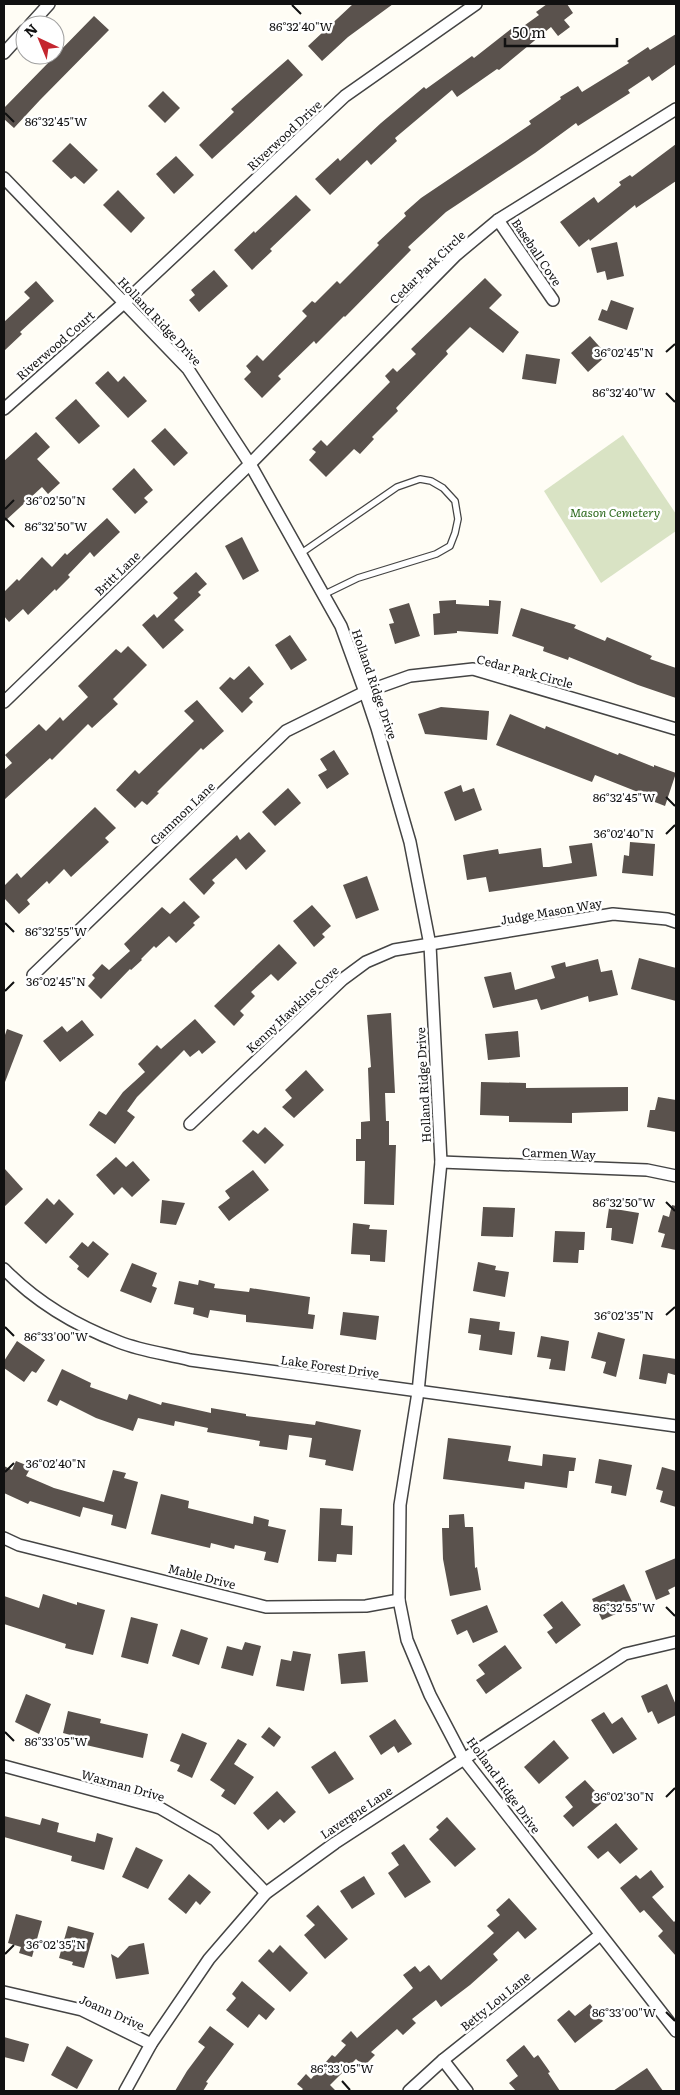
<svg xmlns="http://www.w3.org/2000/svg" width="680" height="2095" font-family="Literata,serif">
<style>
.cemetery{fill:#d9e3c4}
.building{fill:#5a524d}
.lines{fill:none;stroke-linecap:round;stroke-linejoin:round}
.lane-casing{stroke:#444;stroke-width:8}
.street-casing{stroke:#444;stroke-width:14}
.lane{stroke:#fff;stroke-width:5.5}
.street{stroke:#fff;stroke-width:11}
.ticks{fill:none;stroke:#111;stroke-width:2}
.labels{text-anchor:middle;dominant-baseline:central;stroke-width:5;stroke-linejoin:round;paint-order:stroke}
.street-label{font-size:12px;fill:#111;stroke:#fff}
.park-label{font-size:12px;font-style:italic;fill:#2f6b1f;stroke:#fff}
.ticks-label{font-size:12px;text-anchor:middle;fill:#111;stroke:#fff;stroke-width:5;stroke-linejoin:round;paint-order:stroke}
</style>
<rect width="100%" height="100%" fill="#fffdf5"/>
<!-- cemetery -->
<polygon class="cemetery" points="623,435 676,514 676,531 601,583 544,491"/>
<!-- building -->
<g class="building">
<polygon points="353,4 393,4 348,37 322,61 308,46"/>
<polygon points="547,4 567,4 573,13 564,20 570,27 558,36 551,27 499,70 497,69 457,97 452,90 395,138 397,141 371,165 367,160 330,195 315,179 338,158 340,161 381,123 424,87 426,89 472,56 474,58 511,29 514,33 539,15 536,12"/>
<polygon points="94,16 109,30 40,100 14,128 4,119 4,108"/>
<polygon points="676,34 676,64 652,81 649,76 628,90 630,93 578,126 576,123 535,153 446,212 408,247 411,250 345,317 344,316 316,344 314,341 278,376 281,379 262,398 244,379 251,372 246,366 257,355 263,361 307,316 302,311 312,301 315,303 337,281 340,284 379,245 377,243 406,216 404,213 421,198 531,124 529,121 561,99 560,97 578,86 582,92 629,63 627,61 648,47 650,50"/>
<polygon points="288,59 303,75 212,159 199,145 234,112 231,109"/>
<polygon points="163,91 180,108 165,123 148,106"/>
<polygon points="70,143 98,170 84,184 75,176 71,179 52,161"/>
<polygon points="676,144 676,181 636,208 635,205 590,241 589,239 579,247 560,222 594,197 598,203 621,185 619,182 630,175 632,177"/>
<polygon points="176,156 194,175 174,194 156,174"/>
<polygon points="118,190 145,218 131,233 103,205"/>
<polygon points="296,195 311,210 270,249 272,251 252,270 234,250 254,231 255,233"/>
<polygon points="617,242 624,276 607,280 605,271 597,273 591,248"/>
<polygon points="214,270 228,286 199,312 189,300 195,295 191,290"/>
<polygon points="485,278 502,295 489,308 519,332 503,353 470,327 446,351 448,354 396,408 398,411 372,437 374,439 360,454 354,449 326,477 309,460 316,452 312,449 321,440 327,446 390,382 385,376 393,368 397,372 416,354 411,349"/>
<polygon points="36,281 54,301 20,332 22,334 4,351 4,322 30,298 24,292"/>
<polygon points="611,300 634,308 627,330 598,320 602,309 607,311"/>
<polygon points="590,336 607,355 588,372 571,353"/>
<polygon points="526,354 560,359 556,384 522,379"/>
<polygon points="108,371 118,382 124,376 147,401 128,418 95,383"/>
<polygon points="76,399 100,426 79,444 55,418"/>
<polygon points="165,428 188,453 174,466 151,441"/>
<polygon points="36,432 50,447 37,459 60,483 48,494 42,487 4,522 4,461"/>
<polygon points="134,468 153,490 144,498 148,502 135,514 112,489"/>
<polygon points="107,518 120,532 94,557 90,552 68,575 70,577 56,591 55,589 28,615 23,609 9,622 4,616 4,592 17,579 19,581 42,557 52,567 65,553 67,555"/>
<polygon points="242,537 259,571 243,580 225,546"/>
<polygon points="196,572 207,584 198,592 201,595 174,620 184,630 163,649 142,625 154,614 157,618 178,598 173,593"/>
<polygon points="456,600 456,604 489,606 489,600 501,601 498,634 457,631 457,633 434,635 433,614 440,613 439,601"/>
<polygon points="409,603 420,636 395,644 389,624 394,623 389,609"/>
<polygon points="521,608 576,625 574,628 605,641 607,637 652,656 650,659 676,668 676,698 638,685 569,657 568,660 543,651 544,647 512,636"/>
<polygon points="290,635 307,660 291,670 275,645"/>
<polygon points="128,646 147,665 113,699 118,704 92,728 88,724 52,760 50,758 4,800 4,770 12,763 5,755 39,724 46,731 60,717 63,721 88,697 78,686 116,649 121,653"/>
<polygon points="249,666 264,684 249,698 253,702 242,713 219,688 230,677 234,680"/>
<polygon points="197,700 224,731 203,750 201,748 157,792 159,793 147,805 142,801 135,808 116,790 135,770 139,774 194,721 184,711"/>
<polygon points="441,707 489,711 487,740 425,734 418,714"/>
<polygon points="510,714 545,729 546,726 618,755 619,753 654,767 654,765 676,773 665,806 642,797 643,794 595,775 592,782 496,745"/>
<polygon points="334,750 349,774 327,789 318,775 327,770 320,759"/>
<polygon points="461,785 463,792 474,788 482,810 455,821 444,792"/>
<polygon points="288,788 301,803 275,826 262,812"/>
<polygon points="95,807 116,828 105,838 109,842 71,877 64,869 49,884 47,881 27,900 30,904 19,914 4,898 4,886 17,873 21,878"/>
<polygon points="249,832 266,851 246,870 236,858 212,880 215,883 204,895 189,879 237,835 240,840"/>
<polygon points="630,842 655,844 653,876 622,873 624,855 629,856"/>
<polygon points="592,843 597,876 489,892 486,877 467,880 463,855 498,849 499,854 541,848 543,867 549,867 572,863 569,846"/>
<polygon points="367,876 379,910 356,919 343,885"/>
<polygon points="184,901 200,917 193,923 195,925 176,943 169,936 156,948 154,946 141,959 142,960 131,970 130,969 101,999 88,986 95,978 92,975 102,964 109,970 130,951 124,944 162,907 170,914"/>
<polygon points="312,905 331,926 322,934 325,937 314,947 293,921"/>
<polygon points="279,944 297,963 278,981 271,974 251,992 255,996 240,1011 244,1015 234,1026 214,1006"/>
<polygon points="639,958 676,968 676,1001 631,989"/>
<polygon points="598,959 601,972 612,970 618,995 589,1002 588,996 541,1010 537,999 493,1008 484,977 511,972 515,990 555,978 551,966 565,962 566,967"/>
<polygon points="391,1013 395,1093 385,1093 386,1121 389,1121 389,1145 396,1145 394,1205 364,1204 365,1161 356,1161 356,1139 361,1139 361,1122 370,1121 368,1068 371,1067 367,1015"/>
<polygon points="195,1019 216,1042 202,1054 199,1050 190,1057 184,1050 137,1097 127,1111 135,1117 115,1144 89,1125 99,1111 106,1115 123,1092 145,1072 138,1064 157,1045 161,1049"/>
<polygon points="82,1020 94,1035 60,1062 43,1041 62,1026 67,1032"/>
<polygon points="7,1029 23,1035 5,1082 4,1038"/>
<polygon points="518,1031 520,1057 488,1060 485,1034"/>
<polygon points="306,1070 324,1090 294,1118 282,1107 292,1098 285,1090"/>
<polygon points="481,1082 526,1083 526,1088 628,1087 628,1111 572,1113 572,1123 509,1122 509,1116 480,1115"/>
<polygon points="658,1097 676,1100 676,1132 647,1127 650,1110 655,1110"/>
<polygon points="265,1127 284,1145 265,1164 242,1141 253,1130 258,1134"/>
<polygon points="116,1157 126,1167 133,1161 150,1180 132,1197 122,1187 114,1195 96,1175"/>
<polygon points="4,1168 23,1189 4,1207"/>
<polygon points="253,1170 269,1190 229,1221 218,1207 230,1198 225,1191"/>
<polygon points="47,1198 54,1205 59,1199 74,1214 46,1244 24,1223"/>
<polygon points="162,1200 185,1203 176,1225 160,1223"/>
<polygon points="672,1205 676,1206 676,1250 661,1247 665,1234 658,1232 663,1215 669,1217"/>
<polygon points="483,1207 515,1208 513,1237 481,1236"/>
<polygon points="609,1208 639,1213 633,1244 611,1240 612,1228 606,1228"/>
<polygon points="353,1223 370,1225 369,1229 387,1230 385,1262 370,1261 370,1255 351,1254"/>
<polygon points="555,1231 585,1232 584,1250 579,1250 578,1263 553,1262"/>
<polygon points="93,1241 109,1254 88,1278 77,1269 79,1266 69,1257 82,1242 88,1247"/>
<polygon points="478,1262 496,1266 495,1270 509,1272 505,1297 473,1291"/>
<polygon points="132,1263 157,1273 152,1286 157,1288 151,1303 120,1291"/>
<polygon points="199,1280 215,1284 214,1288 249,1292 250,1288 310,1297 308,1314 315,1315 313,1329 246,1322 246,1315 210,1310 208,1318 193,1314 194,1308 174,1304 179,1281 198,1285"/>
<polygon points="343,1312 379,1316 376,1340 340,1335"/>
<polygon points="470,1318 500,1322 499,1330 515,1332 512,1355 479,1350 481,1335 468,1333"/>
<polygon points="598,1332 625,1339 616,1377 603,1373 606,1362 591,1358"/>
<polygon points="541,1336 569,1341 565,1371 549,1369 551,1359 537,1357"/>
<polygon points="17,1341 45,1360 36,1373 32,1371 24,1382 4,1368 4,1361"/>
<polygon points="643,1354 676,1359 675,1375 668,1373 666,1384 639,1379"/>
<polygon points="62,1369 91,1383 90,1387 127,1400 129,1394 161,1405 162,1402 211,1413 211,1408 246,1414 246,1416 315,1425 316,1421 361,1430 353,1471 325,1465 326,1460 309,1457 312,1438 289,1435 287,1450 259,1446 260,1441 207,1432 208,1428 175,1421 174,1426 138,1418 133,1431 96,1418 60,1400 57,1406 47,1401"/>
<polygon points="448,1438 511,1446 508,1461 542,1466 543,1454 576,1458 574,1471 569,1471 567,1488 525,1482 524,1489 443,1479"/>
<polygon points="599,1459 632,1465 626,1496 611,1493 612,1486 595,1483"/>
<polygon points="16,1461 31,1467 26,1476 54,1488 104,1502 113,1470 126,1473 124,1478 138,1482 126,1529 111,1525 113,1515 83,1507 80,1517 30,1501 28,1504 4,1493 4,1466 12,1470"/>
<polygon points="662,1467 676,1471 676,1507 660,1502 663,1491 656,1489"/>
<polygon points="161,1494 189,1501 188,1508 253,1524 254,1516 269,1520 268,1526 286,1530 278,1563 264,1560 266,1552 235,1545 234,1549 211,1543 210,1548 151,1534"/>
<polygon points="320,1508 342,1509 341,1525 353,1526 352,1555 337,1554 336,1562 318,1561"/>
<polygon points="464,1514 465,1527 473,1527 475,1568 477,1567 481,1590 450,1596 443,1559 442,1528 449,1528 449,1515"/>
<polygon points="676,1558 676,1586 668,1590 670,1594 656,1600 645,1571"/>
<polygon points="624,1584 634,1606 602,1620 592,1599"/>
<polygon points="43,1594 77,1605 77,1602 105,1610 93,1655 65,1648 66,1644 4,1624 4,1596 39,1608"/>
<polygon points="562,1601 581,1625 556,1644 547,1632 553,1628 543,1615"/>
<polygon points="487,1605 498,1632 473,1643 467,1630 457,1635 451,1620"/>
<polygon points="131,1617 158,1624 148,1664 121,1657"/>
<polygon points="181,1629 208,1638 199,1665 172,1656"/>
<polygon points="245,1642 261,1646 253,1676 221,1668 227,1646 242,1650"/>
<polygon points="505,1645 522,1668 486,1694 476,1680 485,1674 478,1665"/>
<polygon points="293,1651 311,1654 304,1691 276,1686 281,1659 291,1661"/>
<polygon points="365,1651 368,1682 341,1684 338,1654"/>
<polygon points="667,1684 676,1705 676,1715 658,1724 652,1711 648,1713 641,1696"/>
<polygon points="26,1694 51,1704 39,1734 15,1722"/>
<polygon points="68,1711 101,1719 100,1723 148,1734 143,1758 77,1743 78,1737 63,1733"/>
<polygon points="604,1712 612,1724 622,1717 637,1739 613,1754 591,1720"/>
<polygon points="395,1719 412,1744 398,1753 394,1746 381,1755 369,1736"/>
<polygon points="269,1727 281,1737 274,1747 261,1737"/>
<polygon points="182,1733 207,1743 192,1778 177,1771 180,1765 170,1761"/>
<polygon points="238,1739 247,1744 234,1764 254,1777 235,1805 221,1796 225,1790 210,1780"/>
<polygon points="554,1740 569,1758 539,1784 524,1767"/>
<polygon points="335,1751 354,1779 329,1794 311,1767"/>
<polygon points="585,1780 604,1801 573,1827 563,1816 573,1807 565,1797"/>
<polygon points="277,1791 296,1812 284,1823 280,1819 268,1830 253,1813"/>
<polygon points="4,1816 40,1825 42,1818 59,1823 57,1832 95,1842 97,1833 113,1838 104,1870 71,1861 72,1856 4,1837"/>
<polygon points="447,1817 476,1849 455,1867 429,1839 439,1830 436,1827"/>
<polygon points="616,1823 638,1849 620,1864 608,1851 598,1859 587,1847"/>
<polygon points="404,1844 431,1882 405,1898 388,1873 399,1865 391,1853"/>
<polygon points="136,1847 163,1860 148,1889 122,1877"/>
<polygon points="651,1870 664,1887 652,1897 674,1922 676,1920 676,1956 658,1936 663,1931 644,1910 640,1913 620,1888 636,1875 640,1879"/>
<polygon points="189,1874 211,1892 200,1905 196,1901 186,1914 168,1899"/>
<polygon points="364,1876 375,1894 352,1909 340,1891"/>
<polygon points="509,1898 537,1929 525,1939 518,1931 493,1954 498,1960 470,1985 441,2007 436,2000 412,2019 416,2023 403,2035 397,2029 371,2052 375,2055 364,2066 356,2059 330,2085 336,2091 301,2091 303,2089 297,2084 306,2074 311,2079 332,2055 335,2057 346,2045 341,2041 351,2031 357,2038 413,1988 403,1975 415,1966 420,1972 429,1965 441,1980 494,1933 487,1926 500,1915 496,1910"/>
<polygon points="318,1905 348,1939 325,1959 304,1935 315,1925 306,1916"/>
<polygon points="16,1914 42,1921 32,1957 19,1953 21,1947 8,1943"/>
<polygon points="68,1926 94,1933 84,1968 72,1965 73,1962 59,1958"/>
<polygon points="144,1943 149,1974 116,1979 111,1954 118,1958 129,1946"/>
<polygon points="280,1945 308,1973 290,1992 258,1961 269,1949 273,1953"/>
<polygon points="242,1981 275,2009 266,2020 259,2014 248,2028 226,2010 236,1998 232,1994"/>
<polygon points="590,2004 603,2021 575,2043 557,2020 569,2010 575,2016"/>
<polygon points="210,2026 234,2044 206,2082 208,2083 203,2091 175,2091 187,2071 205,2047 198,2042"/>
<polygon points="4,2037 29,2044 24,2062 4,2057"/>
<polygon points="524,2045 534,2058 538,2055 550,2072 548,2073 560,2091 516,2091 509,2083 518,2076 506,2060"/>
<polygon points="67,2046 93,2060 77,2089 51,2075"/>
<polygon points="647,2068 663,2091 613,2091"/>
</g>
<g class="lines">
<!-- lane casing -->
<g class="lane-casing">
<polyline id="lane" points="300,554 397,487 420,479 431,481 443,488 455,501 458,519 455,533 450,546 436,554 358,578 323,595"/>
</g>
<!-- street casing -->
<g class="street-casing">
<g id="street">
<polyline points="30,25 49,4"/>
<polyline points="4,53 25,30"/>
<polyline points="4,178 188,369 250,464 341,626 365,692 377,728 410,842 430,945 441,1162 418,1392 400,1505 399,1600 407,1640 430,1695 463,1758 676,2031"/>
<polyline points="498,220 553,300"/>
<polyline points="4,409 125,302 345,96 476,4"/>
<polyline points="4,702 250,464 456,255 498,220 676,109"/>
<polyline points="33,975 286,731 365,692 410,676 473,669 676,729"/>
<polyline points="190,1124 343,979 366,962 394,950 613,914 667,919 676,922"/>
<polyline points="441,1162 647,1170 676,1176"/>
<path d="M4 1269C36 1302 77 1326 119 1342 142 1351 167 1354 190 1360L676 1426"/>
<polyline points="4,1538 19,1545 266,1607 366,1606 399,1600"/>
<polyline points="4,1766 160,1808 215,1840 266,1893"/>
<polyline points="4,1992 82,2010 151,2044"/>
<polyline points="443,2060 467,2091"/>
<polyline points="125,2091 151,2044 209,1959 266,1893 335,1843 625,1654 676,1642"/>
<polyline points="409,2091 443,2060 600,1935"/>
</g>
</g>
<!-- lane -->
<use href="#lane" class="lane"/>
<!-- street -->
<use href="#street" class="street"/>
</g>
<!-- ticks -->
<path class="ticks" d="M292 5 301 14M5 113 14 122M666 352 675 344M666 393 675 402M5 509 14 500M5 518 14 527M666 797 675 806M666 834 675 825M5 923 14 932M5 991 14 982M666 1202 675 1211M666 1315 675 1307M5 1327 14 1336M5 1472 14 1463M666 1607 675 1616M5 1732 14 1741M666 1797 675 1788M5 1954 14 1945M666 2012 675 2021M342 2081 350 2090"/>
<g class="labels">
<!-- street labels -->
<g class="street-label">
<text transform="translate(284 135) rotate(-43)">Riverwood Drive</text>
<text transform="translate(537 252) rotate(56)">Baseball Cove</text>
<text transform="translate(427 267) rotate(-44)">Cedar Park Circle</text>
<text transform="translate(160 321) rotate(47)">Holland Ridge Drive</text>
<text transform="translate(55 345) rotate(-41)">Riverwood Court</text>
<text transform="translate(117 573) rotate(-44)">Britt Lane</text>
<text transform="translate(525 671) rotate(15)">Cedar Park Circle</text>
<text transform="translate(375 684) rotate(71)">Holland Ridge Drive</text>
<text transform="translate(182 813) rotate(-44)">Gammon Lane</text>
<text transform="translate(551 911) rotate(-10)">Judge Mason Way</text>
<text transform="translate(292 1009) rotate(-43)">Kenny Hawkins Cove</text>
<text transform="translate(423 1085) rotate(-93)">Holland Ridge Drive</text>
<text transform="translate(559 1153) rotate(2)">Carmen Way</text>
<text transform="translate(330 1366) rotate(8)">Lake Forest Drive</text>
<text transform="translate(202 1576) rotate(14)">Mable Drive</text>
<text transform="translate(123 1785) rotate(16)">Waxman Drive</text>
<text transform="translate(504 1785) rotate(54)">Holland Ridge Drive</text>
<text transform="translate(356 1812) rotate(-34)">Lavergne Lane</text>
<text transform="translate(495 2001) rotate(-39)">Betty Lou Lane</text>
<text transform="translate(112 2012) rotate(24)">Joann Drive</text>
</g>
<!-- park labels -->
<g class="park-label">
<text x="615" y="512">Mason Cemetery</text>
</g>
</g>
<g class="ticks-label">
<text x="301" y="31">86°32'40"W</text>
<text x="56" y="126">86°32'45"W</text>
<text x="624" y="357">36°02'45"N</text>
<text x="624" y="397">86°32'40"W</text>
<text x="56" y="505">36°02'50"N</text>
<text x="56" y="531">86°32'50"W</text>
<text x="624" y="802">86°32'45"W</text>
<text x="624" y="838">36°02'40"N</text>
<text x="56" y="936">86°32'55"W</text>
<text x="56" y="986">36°02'45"N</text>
<text x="624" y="1207">86°32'50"W</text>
<text x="624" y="1320">36°02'35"N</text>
<text x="56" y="1341">86°33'00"W</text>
<text x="56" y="1468">36°02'40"N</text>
<text x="624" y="1612">86°32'55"W</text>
<text x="56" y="1746">86°33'05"W</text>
<text x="624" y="1801">36°02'30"N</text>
<text x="56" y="1949">36°02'35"N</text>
<text x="624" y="2017">86°33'00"W</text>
<text x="342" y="2073">86°33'05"W</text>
</g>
<!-- border -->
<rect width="680" height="2095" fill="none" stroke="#111111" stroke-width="10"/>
<!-- north arrow -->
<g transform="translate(40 40) rotate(316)"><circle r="24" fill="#ffffff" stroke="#a0a0a0"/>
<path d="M0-4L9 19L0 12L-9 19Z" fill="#c4262f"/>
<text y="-8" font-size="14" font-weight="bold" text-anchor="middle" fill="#111111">N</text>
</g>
<!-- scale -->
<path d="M505 38v8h112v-8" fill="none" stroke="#111111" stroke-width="2.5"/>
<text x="512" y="38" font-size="15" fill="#111111" stroke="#ffffff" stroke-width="4" paint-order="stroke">50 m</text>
</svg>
